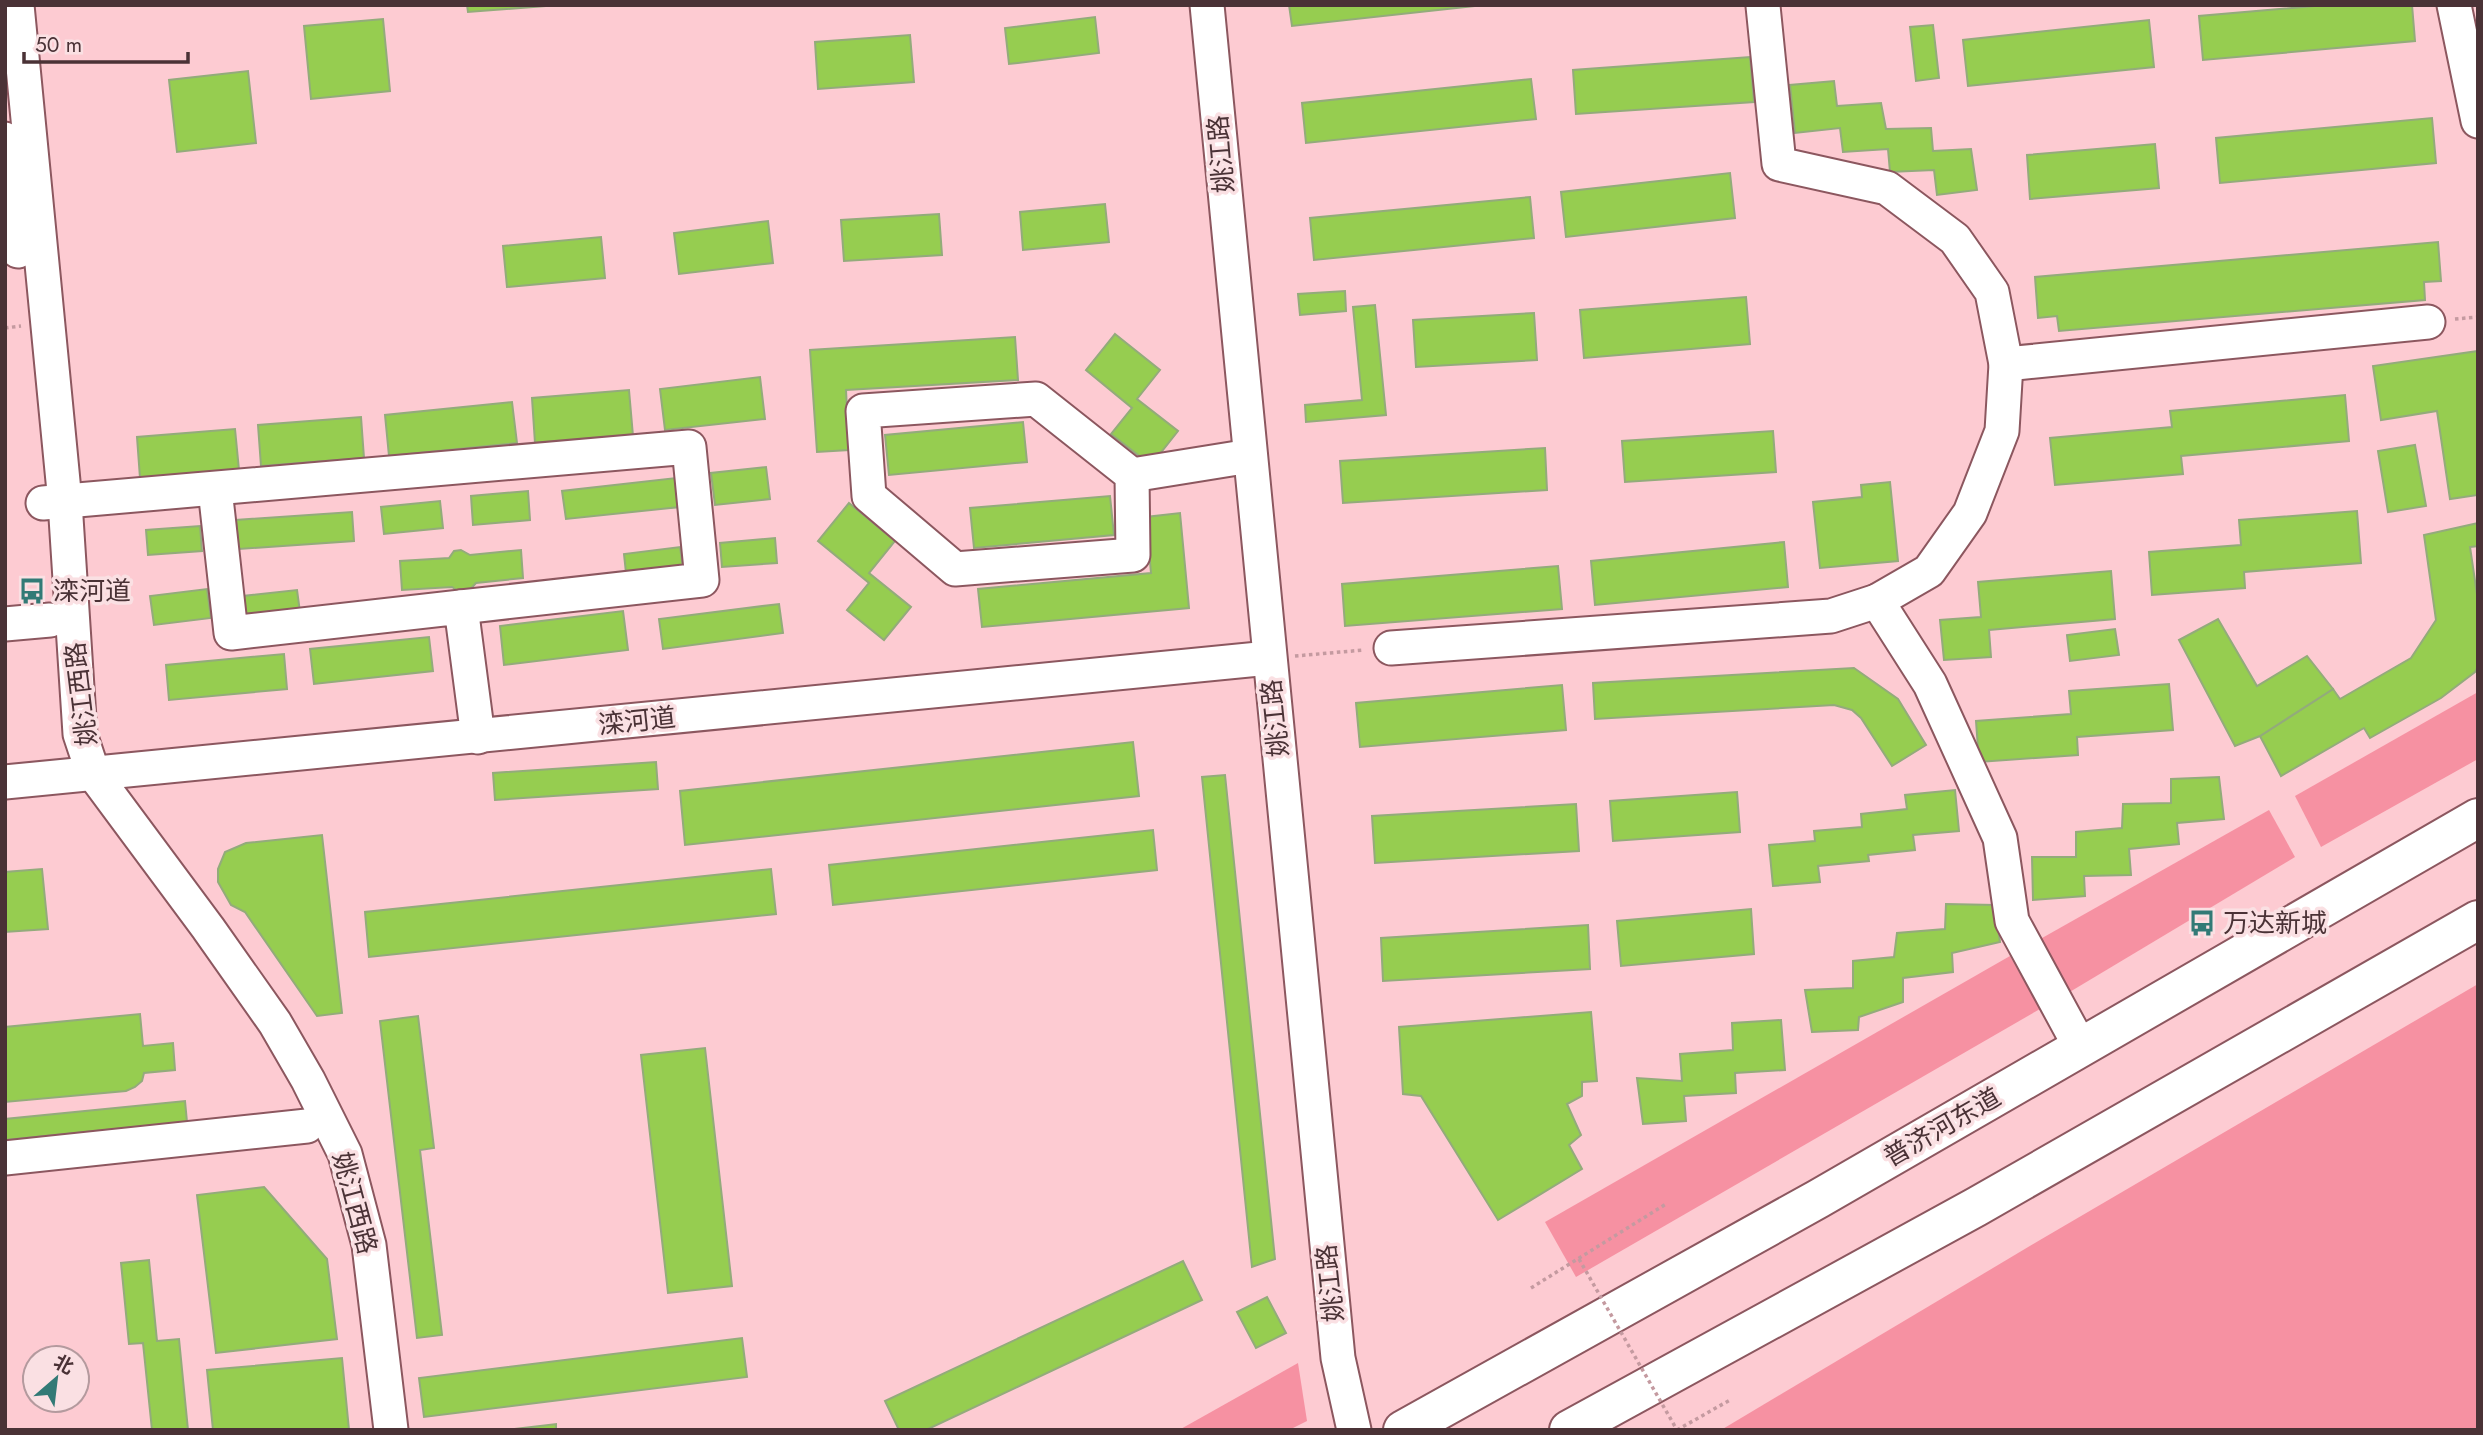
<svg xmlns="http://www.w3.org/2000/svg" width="2483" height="1435" font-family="Jost,'Noto Sans SC',sans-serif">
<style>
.green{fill:#f691a2}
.building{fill:#96cd50;stroke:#93ab7b;stroke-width:2}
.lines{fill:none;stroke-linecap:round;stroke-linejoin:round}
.minor-casing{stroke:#8c575f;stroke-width:37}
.major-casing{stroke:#8c575f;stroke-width:42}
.path{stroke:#c49aa0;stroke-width:3.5;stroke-dasharray:3.5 3.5;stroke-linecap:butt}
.minor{stroke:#fff;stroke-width:33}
.major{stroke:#fff;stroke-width:38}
.path-bridge{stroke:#c49aa0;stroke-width:3.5;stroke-dasharray:3.5 3.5;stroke-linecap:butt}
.labels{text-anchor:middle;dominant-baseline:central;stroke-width:7;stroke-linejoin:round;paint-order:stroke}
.street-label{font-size:26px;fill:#4a3236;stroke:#fae0e3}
.poi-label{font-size:26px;fill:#4a3236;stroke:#fae0e3;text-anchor:start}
</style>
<rect width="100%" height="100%" fill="#fdcbd2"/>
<!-- green -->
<g class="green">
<polygon points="2478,692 2478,759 2321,847 2295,796"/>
<polygon points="2269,810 2295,857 2068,993 2035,942"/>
<polygon points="2010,956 2040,1009 1576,1277 1545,1222"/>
<polygon points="2478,984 2478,1430 1721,1430 2040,1240"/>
<polygon points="1298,1363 1307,1421 1289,1430 1179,1430"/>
</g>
<!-- building -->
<g class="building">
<polygon points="467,5 545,5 545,6 468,12"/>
<polygon points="1289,5 1484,5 1292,26"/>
<polygon points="2326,5 2412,5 2415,41 2203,60 2199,16"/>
<polygon points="1095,17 1099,53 1009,64 1005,28"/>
<polygon points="383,19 390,91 311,99 304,26"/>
<polygon points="2149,20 2154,67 1968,86 1963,40"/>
<polygon points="1933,25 1939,78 1916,81 1910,27"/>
<polygon points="910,35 914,82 818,89 815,42"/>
<polygon points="1750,57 1754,102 1576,114 1573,70"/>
<polygon points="248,71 256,143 177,152 169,80"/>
<polygon points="1531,79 1536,119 1306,143 1302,103"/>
<polygon points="1834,81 1837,106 1881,103 1886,129 1931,128 1933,151 1971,149 1977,190 1937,195 1934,170 1890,172 1888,149 1843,152 1840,128 1795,133 1790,85"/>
<polygon points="2432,118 2436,163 2220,183 2216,138"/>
<polygon points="2155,144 2159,188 2030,199 2027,155"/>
<polygon points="1730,173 1735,218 1566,237 1561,192"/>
<polygon points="1530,197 1534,238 1314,260 1310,218"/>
<polygon points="1105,204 1109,242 1023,250 1020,212"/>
<polygon points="939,214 942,255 844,261 841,220"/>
<polygon points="768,221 773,263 679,274 674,233"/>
<polygon points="601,237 605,278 507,287 503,246"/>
<polygon points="2438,242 2441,281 2424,282 2425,300 2059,331 2057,316 2038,318 2035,277"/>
<polygon points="1345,291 1346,311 1300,315 1298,294"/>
<polygon points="1746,297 1750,344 1584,358 1580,310"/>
<polygon points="1375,305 1386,415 1306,422 1305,405 1362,400 1353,307"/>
<polygon points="1534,313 1537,360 1416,367 1413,320"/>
<polygon points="1115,334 1160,370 1137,399 1178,431 1151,465 1111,434 1132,408 1086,370"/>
<polygon points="1015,337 1018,380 846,390 849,450 817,452 810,350"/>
<polygon points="2478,351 2478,495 2450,499 2437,411 2381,420 2373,366"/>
<polygon points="760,377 765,419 665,430 660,389"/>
<polygon points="629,390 633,436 535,443 532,398"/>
<polygon points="2345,395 2349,441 2181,456 2183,474 2055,485 2050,438 2172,427 2170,411"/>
<polygon points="512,402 517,443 389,456 385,415"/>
<polygon points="361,417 364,458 261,466 258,425"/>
<polygon points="1023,422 1027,462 889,475 885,435"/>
<polygon points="235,429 239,470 140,478 137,437"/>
<polygon points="1773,431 1776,472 1625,482 1622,441"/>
<polygon points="2415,445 2426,506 2388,512 2378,451"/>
<polygon points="1545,448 1547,490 1343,503 1340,461"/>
<polygon points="766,467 770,499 715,505 711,473"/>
<polygon points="676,478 680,507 566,519 562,491"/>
<polygon points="1890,482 1898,561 1820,568 1813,502 1862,497 1861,485"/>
<polygon points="528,491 530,520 473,525 471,496"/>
<polygon points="1110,496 1114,535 974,548 970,508"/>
<polygon points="440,501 443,528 384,534 381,507"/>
<polygon points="849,503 895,541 869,573 911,607 884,640 847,610 869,583 818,541"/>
<polygon points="2357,511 2361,563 2244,572 2245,588 2152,595 2149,552 2241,545 2239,520"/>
<polygon points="352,512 354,541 239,549 236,520"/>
<polygon points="1180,513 1189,608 982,627 978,589 1151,573 1146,517"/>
<polygon points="2478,523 2478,546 2470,547 2478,601 2478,667 2475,672 2441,698 2370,738 2364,728 2281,776 2260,736 2333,689 2340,699 2411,658 2436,620 2424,535"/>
<polygon points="200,526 202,551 148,555 146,530"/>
<polygon points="775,538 777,563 722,567 720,543"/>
<polygon points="1784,542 1788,587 1595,605 1591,561"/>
<polygon points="680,547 684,574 627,582 624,554"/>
<polygon points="461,550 470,555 521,550 523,578 476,583 467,593 462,594 452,587 402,590 400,561 449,558 454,551"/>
<polygon points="1558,566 1562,609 1345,626 1342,584"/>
<polygon points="2111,571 2115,619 1989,630 1991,657 1944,660 1940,620 1981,617 1978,582"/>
<polygon points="207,589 211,618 154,625 150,596"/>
<polygon points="297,590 300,612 245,618 243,596"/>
<polygon points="779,604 783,633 663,649 659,619"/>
<polygon points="623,611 628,650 504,665 500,626"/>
<polygon points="2218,619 2257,686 2307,656 2333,689 2260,736 2235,746 2179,640"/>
<polygon points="2115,629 2119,655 2070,661 2067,635"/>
<polygon points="429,637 433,671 314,684 310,649"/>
<polygon points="284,654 287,689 169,700 166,665"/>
<polygon points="1854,668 1898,699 1926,745 1892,766 1861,718 1852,710 1834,705 1595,719 1593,683"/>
<polygon points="2169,684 2173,730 2077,737 2078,755 1979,762 1976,721 2071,714 2069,691"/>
<polygon points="1562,685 1566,730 1360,747 1356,703"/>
<polygon points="1133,742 1139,796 685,845 680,791"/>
<polygon points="656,762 658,789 495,800 493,773"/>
<polygon points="1225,775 1275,1259 1252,1267 1202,777"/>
<polygon points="2219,777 2224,819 2177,823 2179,844 2129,849 2131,875 2084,876 2085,896 2033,900 2032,857 2076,857 2076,832 2122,828 2123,804 2171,803 2171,779"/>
<polygon points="1955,790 1959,831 1913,835 1915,850 1868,855 1869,861 1818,866 1820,882 1773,886 1769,845 1815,841 1814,831 1862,827 1861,814 1907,809 1905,795"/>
<polygon points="1737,792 1740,832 1613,841 1610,801"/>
<polygon points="1576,804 1579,851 1375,863 1372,816"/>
<polygon points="1153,830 1157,870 833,905 829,865"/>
<polygon points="322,835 342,1013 317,1016 245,912 231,905 218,882 218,869 225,852 246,843"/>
<polygon points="42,869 48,929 5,932 5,872"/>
<polygon points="771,869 776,914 369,957 365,912"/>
<polygon points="1946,904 1995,905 2000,942 1952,953 1953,972 1903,978 1903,1002 1859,1017 1858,1030 1812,1032 1805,990 1853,988 1853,961 1894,957 1897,933 1945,929"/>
<polygon points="1751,909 1754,954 1621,966 1617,921"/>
<polygon points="1588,925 1590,969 1383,981 1381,938"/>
<polygon points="1591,1012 1597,1081 1582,1082 1582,1096 1567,1104 1581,1135 1569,1145 1582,1169 1498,1220 1421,1096 1403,1094 1399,1027"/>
<polygon points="140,1014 143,1046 173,1043 175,1070 144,1073 142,1081 135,1087 126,1091 5,1102 5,1027"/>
<polygon points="418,1016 434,1148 420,1150 442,1335 417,1338 380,1021"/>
<polygon points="1781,1020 1785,1070 1735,1073 1736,1093 1684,1096 1686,1121 1643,1124 1637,1078 1682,1081 1680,1054 1733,1050 1732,1023"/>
<polygon points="705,1048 732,1286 668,1293 641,1055"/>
<polygon points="185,1101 187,1122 5,1140 5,1119"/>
<polygon points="264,1187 327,1259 337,1339 216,1353 197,1195"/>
<polygon points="149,1260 157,1341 179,1339 188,1430 152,1430 143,1343 129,1344 121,1263"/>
<polygon points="1183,1261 1202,1300 926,1430 899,1430 885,1401"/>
<polygon points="1267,1297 1286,1333 1256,1348 1237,1312"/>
<polygon points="742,1338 747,1377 424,1417 419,1378"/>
<polygon points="342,1358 349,1430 213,1430 207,1370"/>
<polygon points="556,1424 556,1430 505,1430"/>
</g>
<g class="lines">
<!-- minor casing -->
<g class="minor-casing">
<g id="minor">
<polyline points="17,5 65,502 80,734 93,773 208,928 275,1023 308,1080 345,1154 369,1245 391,1430"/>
<polyline points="1207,5 1338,1358 1354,1430"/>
<polyline points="2454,5 2478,121"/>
<polyline points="5,139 18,251"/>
<polyline points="2006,364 2428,322"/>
<polyline points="1132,475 1133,555 955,569 869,496 863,411 1036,399 1132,475 1250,456"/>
<polyline points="215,489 231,633 461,607 478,737"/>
<polyline points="43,503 689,447 702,580 461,607"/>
<polyline points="1877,601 1930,684 2000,838 2012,921 2081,1048"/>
<polyline points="5,624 50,620"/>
<polyline points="1391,648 1831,616 1877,601 1929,571 1970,513 2002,431 2006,364 1992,292 1955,239 1887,188 1779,164 1763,6"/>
<polyline points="5,782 1269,658"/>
<polyline points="5,1158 307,1126"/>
</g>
</g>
<!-- major casing -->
<g class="major-casing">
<g id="major">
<polyline points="1403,1430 1818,1199 2478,818"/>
<polyline points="1569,1430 1976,1207 2478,920"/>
</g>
</g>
<!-- path -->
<g class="path">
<polyline points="2455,319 2478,317"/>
<polyline points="5,328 21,326"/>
<polyline points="1295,656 1364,650"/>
<polyline points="1531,1288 1666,1204"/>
<polyline points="1677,1430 1730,1400"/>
</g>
<!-- minor -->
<use href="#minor" class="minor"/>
<!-- major -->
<use href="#major" class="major"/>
<!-- path-bridge -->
<polyline class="path-bridge" points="1579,1259 1677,1430"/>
</g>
<!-- icons -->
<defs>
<g id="bus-bare" transform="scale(2.1)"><path d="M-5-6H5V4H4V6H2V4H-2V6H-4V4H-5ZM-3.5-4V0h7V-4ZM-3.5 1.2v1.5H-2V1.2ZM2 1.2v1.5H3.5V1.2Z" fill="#327a76" stroke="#fae0e3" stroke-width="2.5" paint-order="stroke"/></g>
</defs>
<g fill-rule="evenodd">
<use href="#bus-bare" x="32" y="591"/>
<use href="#bus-bare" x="2202" y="923"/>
</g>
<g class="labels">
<!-- street labels -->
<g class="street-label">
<text transform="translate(1221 154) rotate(-95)">姚江路</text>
<text transform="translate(81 694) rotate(-97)">姚江西路</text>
<text transform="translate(1275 718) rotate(-96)">姚江路</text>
<text transform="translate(637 721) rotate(-6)">滦河道</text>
<text transform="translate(1942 1127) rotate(-30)">普济河东道</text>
<text transform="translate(355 1203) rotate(75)">姚江西路</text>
<text transform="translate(1330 1283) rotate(-96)">姚江路</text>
</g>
<!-- poi labels -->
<g class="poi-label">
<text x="53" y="591">滦河道</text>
<text x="2223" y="923">万达新城</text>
</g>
</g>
<!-- border -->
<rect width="2483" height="1435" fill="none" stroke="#4a3236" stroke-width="14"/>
<!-- north arrow -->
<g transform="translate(56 1379) rotate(28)"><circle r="33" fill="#fae0e3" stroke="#b49a9e" stroke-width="2"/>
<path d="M0-5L12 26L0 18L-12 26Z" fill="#327a76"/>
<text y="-10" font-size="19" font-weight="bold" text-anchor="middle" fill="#4a3236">北</text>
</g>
<!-- scale -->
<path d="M24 52v10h164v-10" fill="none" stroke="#4a3236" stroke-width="3.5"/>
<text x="35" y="52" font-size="21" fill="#4a3236" stroke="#fae0e3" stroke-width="5" paint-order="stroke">50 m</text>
</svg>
